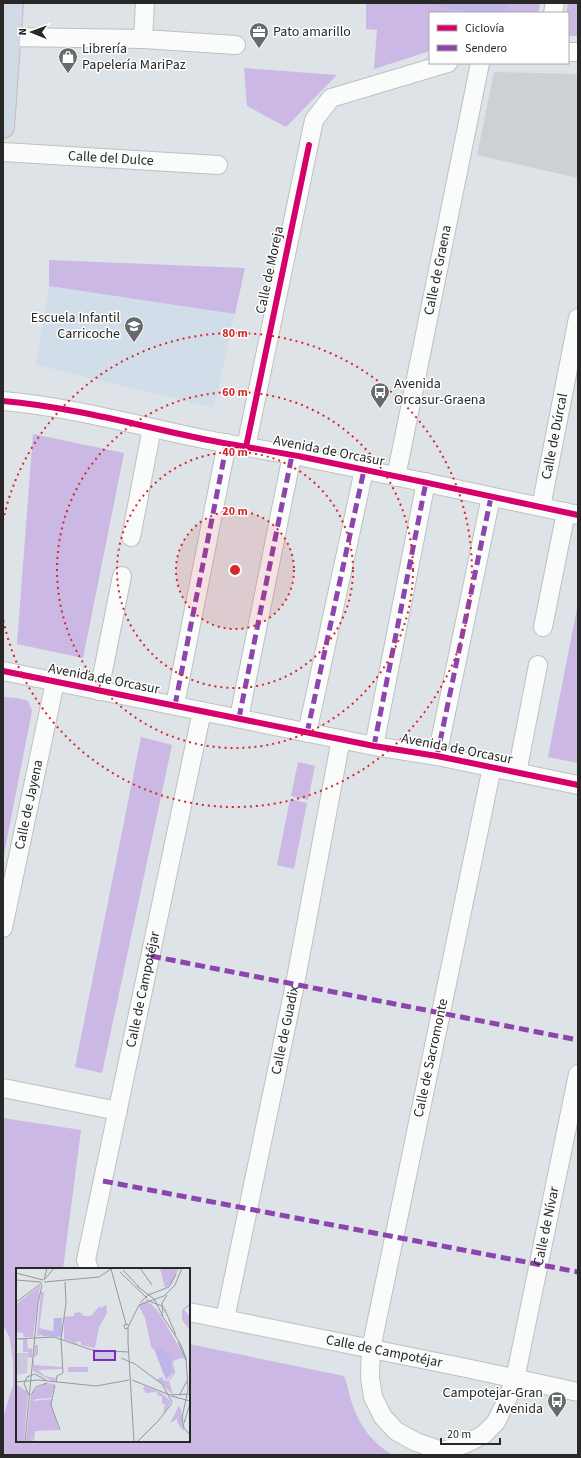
<svg xmlns="http://www.w3.org/2000/svg" width="581" height="1458" font-family="'Source Sans 3',sans-serif">
<style>
.education{fill:#d1deea}
.green{fill:#cbb8e5}
.pitch{fill:#c0b5e9}
.plaza{fill:#ccd1d5}
.lines{fill:none;stroke-linecap:round;stroke-linejoin:round}
.street-casing{stroke:#bfc1c0;stroke-width:20}
.primary-casing{stroke:#bcbdbf;stroke-width:24}
.street{stroke:#fafbfb;stroke-width:18}
.primary{stroke:#d2dae6;stroke-width:22}
.quiet{stroke:#8e44ad;stroke-width:5;stroke-dasharray:10 5;stroke-linecap:butt}
.cycleway-casing{stroke:#fff;stroke-width:8}
.cycleway{stroke:#d6006c;stroke-width:6}
.ring{fill:none;stroke:#d62828;stroke-width:2;stroke-dasharray:2 4}
.labels{text-anchor:middle;dominant-baseline:central;stroke-width:3;stroke-linejoin:round;paint-order:stroke}
.poi-label{font-size:14px;fill:#282828;stroke:#fff;text-anchor:start}
.street-label{font-size:14px;fill:#282828;stroke:#fff}
.inset-road{fill:none;stroke:#95989b;stroke-width:1}
.view{fill:#7b2cbf;fill-opacity:0.15;stroke:#7b2cbf;stroke-width:2}
.inset-edge{fill:none;stroke:#282828;stroke-width:2}
.centre{fill:#d62828;stroke:#fff;stroke-width:2}
.ring-label{font-size:12px;text-anchor:middle;font-weight:bold;fill:#d62828;stroke:#fff;stroke-width:3;stroke-linejoin:round;paint-order:stroke}
</style>
<rect width="100%" height="100%" fill="#dde3e7"/>
<!-- education -->
<polygon class="education" points="49,286 235,314 214,408 36,365"/>
<!-- green -->
<g class="green">
<polygon points="366,3 540,3 538,13 430,13 430,51 374,69 377,30 366,29"/>
<polygon points="568,3 578,3 578,36 568,36 568,13 566,13"/>
<polygon points="244,68 337,75 286,127 247,106"/>
<polygon points="49,260 245,268 235,314 49,286"/>
<polygon points="33,434 124,453 83,658 17,644"/>
<polygon points="578,603 578,763 548,757"/>
<polygon points="3,697 17,698 28,701 32,711 3,859"/>
<polygon points="141,737 172,745 102,1073 75,1067"/>
<polygon points="298,762 315,766 308,800 291,796"/>
<polygon points="290,799 307,803 294,869 277,865"/>
<path d="M3 1118 81 1130 63 1269H17V1441H189V1344L344 1376C347 1383 348 1389 350 1397 358 1423 369 1441 393 1455H3V1418L13 1385V1363L10 1339 3 1324Z"/>
</g>
<!-- pitch -->
<polygon class="pitch" points="423,3 507,3 505,13 472,13"/>
<!-- plaza -->
<polygon class="plaza" points="494,72 578,74 578,178 477,155"/>
<g class="lines">
<!-- street casing -->
<g class="street-casing">
<g id="street">
<polyline points="553,13 555,3"/>
<polyline points="3,38 10,37 143,39 236,45"/>
<polyline points="143,39 145,3"/>
<polyline points="568,52 578,52"/>
<path id="s1" d="M3 152 218 165"/>
<path d="M3 401C72 407 140 426 208 440 239 446 271 451 303 457 395 476 486 495 578 515"/>
<polyline points="246,447 314,120 331,98 448,63"/>
<path id="s2" d="M396 477 480 63"/>
<path id="s3" d="M541 507 578 318"/>
<polyline points="131,537 152,428"/>
<polyline points="543,627 566,512"/>
<polyline points="3,671 374,746 437,756 578,785"/>
<polyline points="99,691 122,576"/>
<polyline points="175,705 227,443"/>
<polyline points="239,718 292,455"/>
<polyline points="307,733 364,470"/>
<polyline points="374,746 426,482"/>
<polyline points="437,756 491,497"/>
<path id="s4" d="M492 767 371 1349 370 1378 373 1397 383 1417 396 1431 416 1442 442 1451 465 1444 483 1435 496 1422 506 1402 515 1379 578 1074"/>
<polyline points="517,773 538,665"/>
<path id="s5" d="M3 928 55 682"/>
<polyline points="3,1088 118,1111"/>
<path id="s6" d="M89 1269 86 1260 202 711"/>
<path id="s7" d="M189 1312 466 1368 578 1392"/>
<path id="s8" d="M225 1319 295 984 341 739"/>
</g>
</g>
<!-- primary casing -->
<g class="primary-casing">
<polyline id="primary" points="3,127 12,3"/>
</g>
<!-- street -->
<use href="#street" class="street"/>
<!-- primary -->
<use href="#primary" class="primary"/>
<!-- quiet -->
<g class="quiet">
<polyline points="175,705 227,443"/>
<polyline points="239,718 292,455"/>
<polyline points="307,733 364,470"/>
<polyline points="374,746 426,482"/>
<polyline points="437,756 491,497"/>
<polyline points="151,956 578,1040"/>
<polyline points="103,1181 578,1272"/>
</g>
<!-- cycleway casing -->
<g class="cycleway-casing">
<g id="cycleway">
<path d="M3 401C72 407 140 426 208 440 239 446 271 451 303 457 395 476 486 495 578 515"/>
<polyline points="246,447 309,145"/>
<polyline points="3,671 374,746 437,756 578,785"/>
</g>
</g>
<!-- cycleway -->
<use href="#cycleway" class="cycleway"/>
</g>
<!-- distance rings -->
<circle cx="235" cy="570" r="59" fill="#d62828" fill-opacity=".12"/>
<g class="ring">
<circle cx="235" cy="570" r="59"/>
<circle cx="235" cy="570" r="118"/>
<circle cx="235" cy="570" r="178"/>
<path d="M3 521A237 237 0 1 1 3 619"/>
</g>
<!-- icons -->
<defs>
<g id="office-pin" transform="scale(1)"><path d="M0 17L-7.5 6A9.5 9.5 0 1 1 7.5 6Z" fill="#67696b" stroke="#fff"/><path d="M-6-3h4V-5.5h4V-3h4V5H-6ZM-1-4.5V-3h2v-1.5ZM-6 0V1H6V0Z" fill="#fff"/></g>
<g id="shop-pin" transform="scale(1)"><path d="M0 17L-7.5 6A9.5 9.5 0 1 1 7.5 6Z" fill="#67696b" stroke="#fff"/><path d="M-5-2.5h2.3a2.7 3.5 0 0 1 5.4 0H5L5.5 6h-11ZM-1.5-2.5h3a1.5 2.3 0 0 0-3 0Z" fill="#fff"/></g>
<g id="school-pin" transform="scale(1)"><path d="M0 17L-7.5 6A9.5 9.5 0 1 1 7.5 6Z" fill="#67696b" stroke="#fff"/><path d="M0-5L7-2L0 1L-7-2ZM-4 1L0 2.5L4 1V4Q0 6-4 4Z" fill="#fff"/></g>
<g id="bus-pin" transform="scale(1)"><path d="M0 17L-7.5 6A9.5 9.5 0 1 1 7.5 6Z" fill="#67696b" stroke="#fff"/><path d="M-5-6H5V4H4V6H2V4H-2V6H-4V4H-5ZM-3.5-4V0h7V-4ZM-3.5 1.2v1.5H-2V1.2ZM2 1.2v1.5H3.5V1.2Z" fill="#fff"/></g>
</defs>
<g fill-rule="evenodd">
<use href="#office-pin" x="259" y="32"/>
<use href="#shop-pin" x="68" y="57"/>
<use href="#school-pin" x="134" y="326"/>
<use href="#bus-pin" x="380" y="392"/>
<use href="#bus-pin" x="557" y="1401"/>
</g>
<g class="labels">
<!-- poi labels -->
<g class="poi-label">
<text x="273" y="32">Pato amarillo</text>
<text x="82" y="49">Librería<tspan x="82" dy="16">Papelería MariPaz</tspan></text>
<text x="120" y="318" text-anchor="end">Escuela Infantil<tspan x="120" dy="16">Carricoche</tspan></text>
<text x="394" y="384">Avenida<tspan x="394" dy="16">Orcasur-Graena</tspan></text>
<text x="543" y="1393" text-anchor="end">Campotejar-Gran<tspan x="543" dy="16">Avenida</tspan></text>
</g>
<!-- street labels -->
<g class="street-label">
<text stroke="none"><textPath href="#s1" startOffset="108">Calle del Dulce</textPath></text>
<text transform="translate(270 270) rotate(-78)">Calle de Moreja</text>
<text stroke="none"><textPath href="#s2" startOffset="211">Calle de Graena</textPath></text>
<text stroke="none"><textPath href="#s3" startOffset="72">Calle de Dúrcal</textPath></text>
<text transform="translate(329 451) rotate(11)">Avenida de Orcasur</text>
<text transform="translate(104 679) rotate(11)">Avenida de Orcasur</text>
<text transform="translate(457 749) rotate(11)">Avenida de Orcasur</text>
<text stroke="none"><textPath href="#s5" startOffset="126">Calle de Jayena</textPath></text>
<text stroke="none"><textPath href="#s6" startOffset="286">Calle de Campotéjar</textPath></text>
<text stroke="none"><textPath href="#s8" startOffset="295">Calle de Guadix</textPath></text>
<text transform="translate(431 1058) rotate(-78)">Calle de Sacromonte</text>
<text stroke="none"><textPath href="#s4" startOffset="1000">Calle de Nívar</textPath></text>
<text stroke="none"><textPath href="#s7" startOffset="199">Calle de Campotéjar</textPath></text>
</g>
</g>
<!-- overview -->
<g transform="translate(16 1268)">
<rect width="174" height="174" fill="#dde3e7"/>
<path d="M144 0H163L155 16 149 20ZM24 18 17 69H8L7 65 0 64V36ZM25 24H28L24 54 26 56 24 54 23 57 26 60 24 58 23 60 37 63 21 68ZM128 34 135 36 142 43 170 91 165 90 157 93 159 105 153 113 157 127 141 111 147 109V112L152 113 157 104V97L152 84 137 81 135 78 129 50 123 38ZM174 35V37L168 42 174 48V62L166 52V42ZM90 37 91 45 83 59 79 80 65 77V74L61 73V76L48 71V49L58 48V45L63 44 68 48H75L84 38 85 40ZM0 71H11L12 81 16 80V90L12 89V84H7V72ZM19 77H22V86L18 89V97L46 99V101L22 102 29 108 40 110 39 114 17 103V98ZM52 99H72V104H52ZM31 115 39 116 35 130 20 131 17 133 36 131 35 137 43 162 19 163 18 172 12 170 20 174H10L15 127 18 122ZM0 116 12 124 8 174H0ZM129 118 147 126 155 134 147 146 149 136H146V128H142L141 124 130 125 127 120ZM163 138 165 141 168 164 161 154 162 147 161 151 154 155Z" fill="#cbb8e5"/>
<path d="M0 85H12L11 105 0 107Z" fill="#cbc7dd"/>
<path d="M38 50H46V69L26 68V63H37ZM143 80 152 84 155 88 157 104 150 112 138 81Z" fill="#c0b5e9"/>
<path class="inset-road" d="M124 0 136 17M95 1 110 56M107 2 123 19M104 4 131 30M0 5 27 12M29 11 38 0M0 12 25 14M28 12 31 0M28 14 83 9 95 1M121 18 138 31 147 48M130 32 146 38 150 43M0 34 26 15M124 35 132 27 153 19 160 6M149 42 160 67M147 45 146 35 151 27M145 46 164 75 170 90 172 121 166 150 168 160 174 167M112 60 109 61 108 57 111 56 113 58M0 71 38 69 76 82 112 84M112 74 118 174M112 74V59L123 37 148 28 159 17 166 0M162 74 170 92M105 90 119 96 146 116 156 134M116 112 154 127 174 126M0 114 23 112 80 118 113 112M40 114 41 108 47 105 45 71 50 35 49 14M39 117 35 137 44 162M164 126 171 113M13 127 8 116 11 109 19 106 30 112M15 127 20 119 31 115M155 128 174 133M168 155 174 136M9 174 22 35 26 17M121 174 143 152 156 135"/>
<path class="view" d="M78 83H99V92H78Z"/>
<rect width="174" height="174" class="inset-edge"/>
</g>
<circle cx="235" cy="570" r="6" class="centre"/>
<g class="ring-label">
<text x="235" y="337">80 m</text>
<text x="235" y="396">60 m</text>
<text x="235" y="456">40 m</text>
<text x="235" y="515">20 m</text>
</g>
<!-- border -->
<rect width="581" height="1458" fill="none" stroke="#282828" stroke-width="8"/>
<!-- legend -->
<rect x="429" y="12" width="140" height="52" fill="#ffffff" stroke="#a9a9a9"/>
<rect x="437" y="25" width="20" height="6" fill="#d6006c" stroke="#a9a9a9"/>
<text x="465" y="32" font-size="12" fill="#282828">Ciclovía</text>
<rect x="437" y="45" width="20" height="6" fill="#8e44ad" stroke="#a9a9a9"/>
<text x="465" y="52" font-size="12" fill="#282828">Sendero</text>
<!-- north arrow -->
<g transform="translate(32 32) rotate(271)" stroke="#ffffff" stroke-width="3" paint-order="stroke">
<path d="M0-3L7 15L0 10L-7 15Z" fill="#282828"/>
<text y="-6" font-size="11" font-weight="bold" text-anchor="middle" fill="#282828">N</text>
</g>
<!-- scale -->
<path d="M441 1438v6h59v-6" fill="none" stroke="#282828" stroke-width="2"/>
<text x="447" y="1438" font-size="12" fill="#282828" stroke="#ffffff" stroke-width="3" paint-order="stroke">20 m</text>
</svg>
